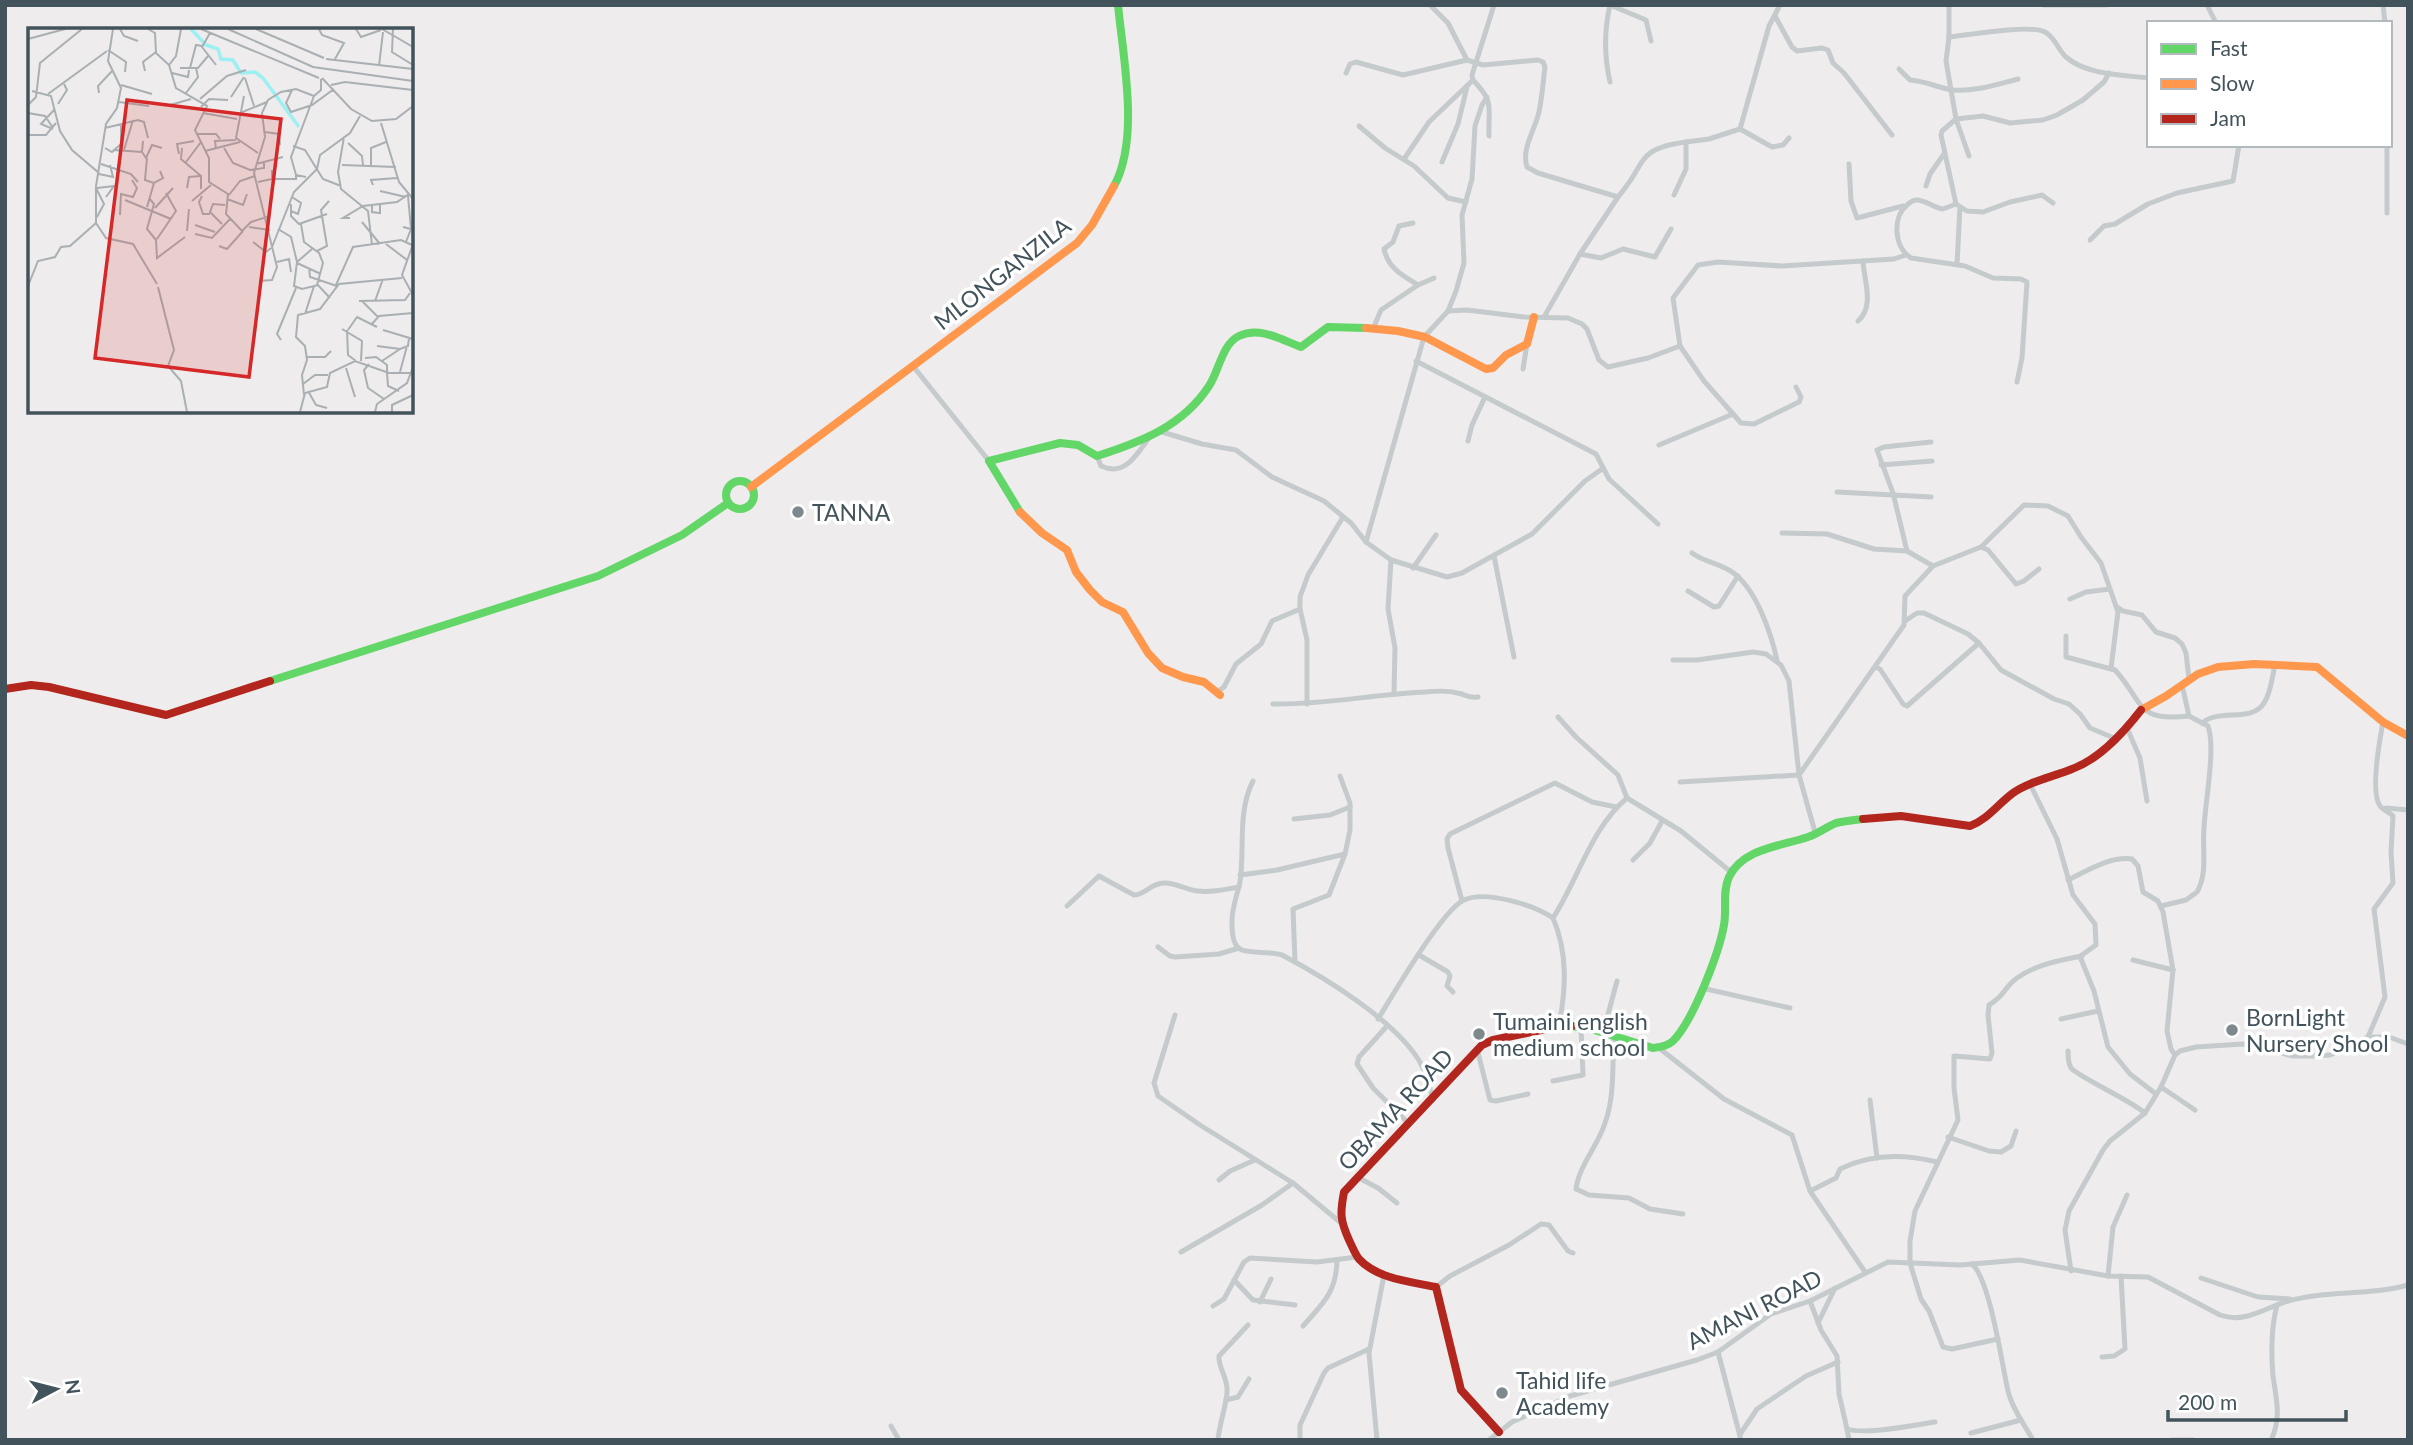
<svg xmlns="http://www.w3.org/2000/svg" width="2413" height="1445" font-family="Lato,sans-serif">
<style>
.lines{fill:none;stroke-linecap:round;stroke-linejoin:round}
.street{stroke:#c5cacc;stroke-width:5}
.fast{stroke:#63d668;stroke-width:8}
.slow{stroke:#ff974d;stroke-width:8}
.jam{stroke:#b3261e;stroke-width:8}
.poi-dot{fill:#7e898e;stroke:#fff;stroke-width:2.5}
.labels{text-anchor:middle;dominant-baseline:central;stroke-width:7;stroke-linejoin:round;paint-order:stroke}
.street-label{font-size:23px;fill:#42535b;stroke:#fff}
.poi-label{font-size:23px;fill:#42535b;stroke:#fff;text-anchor:start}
.inset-river{fill:none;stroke:#9cf0f3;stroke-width:3.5}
.inset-road{fill:none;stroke:#a9afb2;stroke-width:2}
.view{fill:#d62828;fill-opacity:0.15;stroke:#d62828;stroke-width:3.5}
.inset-edge{fill:none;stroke:#42535b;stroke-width:3.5}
</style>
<rect width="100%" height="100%" fill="#eeecec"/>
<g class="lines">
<!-- street -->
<g class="street">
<polyline points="1430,5 1448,23 1467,60"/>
<path d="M1610 5C1604 31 1604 56 1610 82"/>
<polyline points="1610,5 1646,20 1651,41"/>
<polyline points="1949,5 1949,37 1946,61 1956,119 1942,131 1941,135 1956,204 1967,211 1983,212 2010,202 2042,195 2053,203"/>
<polyline points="2044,5 2106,5"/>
<polyline points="2207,5 2216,23"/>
<polyline points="2383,5 2385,23"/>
<polyline points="1775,16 1792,47 1797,51 1822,48 1828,50 1833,63 1844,73 1892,135"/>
<path d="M1949 37C1969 35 2030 24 2045 32 2055 37 2058 50 2066 57 2086 75 2123 75 2149 78"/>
<path d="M1899 69 1910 80C1926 81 1938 88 1953 90 1974 92 1998 84 2018 79"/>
<path d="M1346 73 1350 64 1356 62 1403 75 1467 60 1483 65 1538 60 1543 62 1545 67C1543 82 1542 98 1539 112 1535 130 1521 149 1527 167L1538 173 1618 197C1648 163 1634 149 1686 142"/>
<polyline points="1359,126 1385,148 1414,166 1448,198 1466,202"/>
<polyline points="1740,129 1772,147 1783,145 1789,138"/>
<path d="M1489 136C1488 106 1495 103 1473 80L1472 75 1494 5"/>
<polyline points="1969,156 1956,119 1983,116 2010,123 2043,120 2057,115 2083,100 2104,82 2109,73"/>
<polyline points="1404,159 1429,122 1473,80"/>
<polyline points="1442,162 1458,124 1467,87"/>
<polyline points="1849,164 1851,201 1857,218 1903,206"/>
<polyline points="1926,186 1930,174 1944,154"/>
<polyline points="1674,195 1686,169 1686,142 1709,139 1740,129 1769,26 1780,5"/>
<path d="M1956 204 1943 209C1934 208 1925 200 1917 200 1913 200 1910 202 1907 205 1892 217 1894 248 1911 258L1965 266 1993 278 2021 279 2027 282 2022 358 2017 382"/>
<polyline points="2387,213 2387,145"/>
<path d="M1413 223 1399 226 1393 242 1384 249C1388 268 1402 275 1418 285L1434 278"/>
<polyline points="2090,240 2104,226 2115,224 2148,204 2177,193 2233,181 2239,145"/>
<polyline points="1580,254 1601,258 1623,249 1655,257 1671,229"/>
<polyline points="1957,264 1960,207"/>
<polyline points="1448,311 1467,310 1524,317 1568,318 1582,324 1587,329 1599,360 1608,367 1648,358 1680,346 1704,381 1741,423 1754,424 1799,402 1801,397 1796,387"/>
<polyline points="1544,317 1580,254 1618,197"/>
<path d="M1858 321C1875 306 1864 281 1863 261"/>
<polyline points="1373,329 1381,310 1418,285"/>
<polyline points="1680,346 1673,298 1698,265 1718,262 1782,266 1894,259 1906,255"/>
<polyline points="1416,361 1596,454 1609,479 1658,524"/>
<polyline points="913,366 989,461"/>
<polyline points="1523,369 1527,344"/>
<polyline points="1162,432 1202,444 1236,450 1272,477 1324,501 1351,523 1366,542 1391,560 1447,577 1462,573 1532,534 1585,481 1602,469"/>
<polyline points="1468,441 1472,425 1485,397"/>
<polyline points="1659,445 1733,414"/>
<path d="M1097 456 1101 466C1125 477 1136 455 1149 438"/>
<polyline points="1881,465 1932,461"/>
<polyline points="1837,492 1931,497"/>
<polyline points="1782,533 1827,534 1874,549 1907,551 1933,566"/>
<polyline points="1366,542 1424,337 1448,311 1456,291 1464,263 1462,215 1472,179 1475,126 1482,105 1487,97"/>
<polyline points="1981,547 2024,505 2048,506 2068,516 2081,537 2101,563 2118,612 2111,668"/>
<polyline points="1907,551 1893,493 1877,450 1884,447 1931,442"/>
<path d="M1692 553C1704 562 1719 563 1732 572 1756 588 1771 633 1777 660"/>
<polyline points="1494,556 1514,657"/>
<polyline points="1391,560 1388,609 1395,648 1394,693"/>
<polyline points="1413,568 1436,535"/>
<polyline points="1688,591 1714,607 1719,606 1738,576"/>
<polyline points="2070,599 2086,592 2110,589"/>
<polyline points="2117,607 2123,611 2142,615 2156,632 2175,638 2182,644 2186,653 2189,679"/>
<polyline points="1905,621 1917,613 1924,613 1968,634 1979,643 2001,670 2054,699 2069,704 2080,714 2090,728 2114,738"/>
<path d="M2066 636V657L2115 670C2145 703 2135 722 2189 716"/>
<polyline points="1673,660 1697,660 1753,652 1766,654 1781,665 1789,681 1799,775 1815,832"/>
<polyline points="1875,667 1880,669 1903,704 1907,706 1979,643"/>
<polyline points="1217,692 1224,687 1236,664 1261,644 1272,621 1300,609"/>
<path d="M1273 704C1325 705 1374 694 1425 692 1435 691 1447 690 1457 693 1466 694 1468 699 1478 697"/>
<polyline points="1307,704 1307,640 1300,609 1300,597 1308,575 1343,517"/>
<polyline points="1558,717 1576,737 1618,775 1627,798 1681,831 1731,872"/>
<path d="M2202 723C2219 708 2252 723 2264 703 2271 693 2272 677 2275 665"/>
<polyline points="2127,728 2140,758 2147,801"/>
<path d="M1253 781C1237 812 1245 849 1240 882 1237 896 1231 910 1232 924 1232 932 1233 945 1240 949 1247 954 1271 951 1282 955 1324 977 1398 1022 1421 1064 1427 1075 1430 1088 1433 1100"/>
<polyline points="1680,782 1799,775 1904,625 1905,596 1933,566 1981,547 1988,550 2016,584 2024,581 2039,569"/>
<polyline points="2030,784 2057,839 2073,895 2095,924 2096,945 2082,955 2081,959 2094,991 2108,1047 2130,1074 2156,1094"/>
<polyline points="2386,808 2408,810"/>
<polyline points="1294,819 1330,815 1350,807"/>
<polyline points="1633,860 1650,843 1662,821"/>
<polyline points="1240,875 1277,870 1345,854"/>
<path d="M2068 880C2087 871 2110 856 2132 859L2138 866 2143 892 2158 901 2163 912 2173 970 2167 1031 2171 1049 2175 1055"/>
<polyline points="1462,901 1448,848 1447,839 1450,834 1555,783 1592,802 1616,807"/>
<path d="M1067 906 1099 876 1134 895C1147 894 1150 883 1165 883 1176 883 1187 890 1198 891 1212 893 1226 889 1239 887"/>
<path d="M2161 906 2186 900 2197 892C2208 873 2202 850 2204 828 2205 803 2216 748 2208 726L2189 716 2182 685"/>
<path d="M1553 918C1578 880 1591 828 1627 798"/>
<polyline points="1158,947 1170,956 1175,957 1219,954 1239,948"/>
<polyline points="1419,955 1448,972 1450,976 1447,986 1453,992"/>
<polyline points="2133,960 2173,970"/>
<polyline points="1295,962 1293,909 1329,895 1345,854 1350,830 1350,803 1340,776"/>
<polyline points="1702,988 1790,1008"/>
<polyline points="1175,1015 1154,1083 1158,1096 1200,1125 1293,1183 1341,1223"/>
<path d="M1378 1019C1393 995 1442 910 1464 900 1486 890 1534 905 1553 918 1568 953 1566 989 1559 1025"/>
<polyline points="2061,1019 2098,1011"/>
<polyline points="1387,1026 1359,1057 1357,1064 1373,1088 1409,1124"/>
<polyline points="1603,1033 1617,981"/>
<path d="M1614 1036C1612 1065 1615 1096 1605 1123 1598 1146 1579 1165 1576 1189L1589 1195 1629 1198 1650 1209 1683 1214"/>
<path d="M2368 1037 2385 997 2374 909 2393 883 2391 852 2393 816C2389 812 2383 810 2380 806 2370 792 2380 738 2383 722"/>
<polyline points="1659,1048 1724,1099 1792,1135 1810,1191 1865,1272"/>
<polyline points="1477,1049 1490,1100 1496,1101 1528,1094"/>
<path d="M2068 1051C2068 1056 2068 1063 2071 1068 2077 1076 2130 1100 2145 1113"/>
<polyline points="1553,1081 1583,1075 1581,1027"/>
<polyline points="2161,1087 2195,1110"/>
<polyline points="1870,1100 1877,1158"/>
<polyline points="1948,1137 1989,1151 2001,1152 2011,1146 2016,1131"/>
<polyline points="1357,1177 1378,1188 1397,1203"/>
<polyline points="1219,1180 1230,1171 1255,1160"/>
<path d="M1810 1191 1836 1178 1840 1169C1870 1154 1905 1154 1937 1162"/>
<polyline points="1181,1252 1262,1205 1293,1183"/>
<path d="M1972 1264C1990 1279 2002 1365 2008 1391 2012 1408 2024 1424 2033 1440"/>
<polyline points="2071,1271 2065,1230 2069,1211 2103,1150 2110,1141 2145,1113 2161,1087 2175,1055 2180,1051 2196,1047 2243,1044 2293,1056 2311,1056 2330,1055 2368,1037 2389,1037 2408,1044"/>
<polyline points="2108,1276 2113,1227 2127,1195"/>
<polyline points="2201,1278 2258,1297 2290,1299"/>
<polyline points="1234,1280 1253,1300 1295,1305"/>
<polyline points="1436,1287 1450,1276 1509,1245 1541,1224 1549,1225 1568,1251 1573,1253"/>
<path d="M1810 1301 1821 1330 1837 1356 1839 1394 1847 1429C1865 1435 1914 1425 1935 1422"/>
<polyline points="1260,1302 1271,1279"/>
<polyline points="1213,1306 1224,1299 1244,1262 1250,1258 1317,1262 1357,1257"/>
<polyline points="1818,1323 1835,1288"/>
<path d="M1303 1326C1323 1303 1336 1293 1337 1261"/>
<path d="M1998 1339 1952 1349 1943 1347 1929 1311 1921 1299 1910 1263V1241L1915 1211 1958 1120 1954 1088V1056L1990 1059 1992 1053 1988 1015 1989 1005C2006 995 2004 987 2017 978 2035 965 2060 960 2082 956"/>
<polyline points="1718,1352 1741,1440"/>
<polyline points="2102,1357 2114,1356 2125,1349 2121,1276"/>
<polyline points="1226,1400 1238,1397 1249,1379"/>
<polyline points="891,1426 899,1440"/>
<polyline points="1847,1429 1849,1440"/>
<polyline points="1741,1433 1757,1409 1806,1376 1838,1362"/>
<polyline points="1971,1433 2021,1420"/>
<path d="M1218 1440C1219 1424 1228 1401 1227 1389 1227 1377 1218 1367 1219 1356L1248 1325"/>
<polyline points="1300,1440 1300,1425 1324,1373 1328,1368 1369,1349"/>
<polyline points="1377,1440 1369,1353 1384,1275"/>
<path d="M1489 1440 1512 1422 1570 1396 1697 1360 1718 1352 1771 1314 1810 1301 1888 1262 1960 1265 2020 1260 2108 1276 2148 1277 2220 1315C2244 1324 2265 1308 2288 1301 2327 1290 2369 1296 2408 1285"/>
<polyline points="2172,1440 2193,1440"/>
<path d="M2271 1440C2282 1418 2276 1398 2273 1376 2271 1352 2271 1328 2277 1305"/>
</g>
<!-- fast -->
<g class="fast">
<path d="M1114 186C1140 139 1123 57 1118 5"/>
<circle cx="740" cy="495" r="14"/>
<path d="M1020 512 989 461 1060 443 1078 445 1097 456C1141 442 1183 426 1209 386 1219 371 1222 344 1239 336 1260 326 1282 340 1301 347L1328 327 1366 328"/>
<polyline points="270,681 598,576 682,535 728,503"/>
<path d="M1572 1026 1591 1029 1653 1048C1660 1047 1668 1046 1673 1041 1693 1021 1719 953 1724 925 1727 909 1722 892 1729 877 1743 848 1782 846 1808 837 1818 834 1826 827 1836 823 1845 821 1854 820 1863 819"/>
</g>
<!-- slow -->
<g class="slow">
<polyline points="1366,328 1398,331 1425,337 1486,369 1493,368 1506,355 1527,344 1534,317"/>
<polyline points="751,487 1077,243 1092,225 1114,186"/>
<polyline points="1020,512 1042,533 1067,550 1076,572 1090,590 1102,602 1123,612 1148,653 1162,668 1183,677 1204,682 1220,695"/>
<polyline points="2141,710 2166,696 2198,674 2218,667 2254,664 2317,667 2383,722 2408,736"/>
</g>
<!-- jam -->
<g class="jam">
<polyline points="5,689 31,685 49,687 166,715 270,681"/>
<path d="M1863 819 1901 816 1970 826C1987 820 1998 804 2013 793 2030 781 2053 777 2072 769 2100 759 2124 732 2141 710"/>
<path d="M1499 1432 1461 1390 1436 1287C1412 1282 1377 1279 1359 1259 1355 1254 1352 1246 1349 1240 1340 1220 1340 1213 1344 1192L1482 1045 1493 1040 1565 1025 1572 1026"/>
</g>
</g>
<!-- markers -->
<g class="poi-dot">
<circle cx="798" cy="512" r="7"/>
<circle cx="2232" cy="1030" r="7"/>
<circle cx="1479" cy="1034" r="7"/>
<circle cx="1502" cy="1393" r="7"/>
</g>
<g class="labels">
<!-- street labels -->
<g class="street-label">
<text transform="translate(1002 273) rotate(-38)">MLONGANZILA</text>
<text transform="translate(1395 1109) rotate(-47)">OBAMA ROAD</text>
<text transform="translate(1754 1309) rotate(-27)">AMANI ROAD</text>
</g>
<!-- poi labels -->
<g class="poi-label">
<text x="812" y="512">TANNA</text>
<text x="2246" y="1017">BornLight<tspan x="2246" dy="26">Nursery Shool</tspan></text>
<text x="1493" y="1021">Tumaini english<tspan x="1493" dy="26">medium school</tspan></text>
<text x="1516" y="1380">Tahid life<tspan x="1516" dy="26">Academy</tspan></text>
</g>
</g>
<!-- overview -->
<g transform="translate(28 28)">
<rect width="385" height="385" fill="#eeecec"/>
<path class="inset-river" d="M163 1 178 17 190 21 193 31 205 32 213 45 227 44 235 50M235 50 271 99"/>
<path class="inset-road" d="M85 1 80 33 93 60 89 80 78 96 68 158V195L78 210 105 216 129 256M92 1 96 8 110 13M120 1 127 5 128 25 141 37 148 60 179 78 167 102 181 130V154L200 166 198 186 214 203 223 194 239 189M173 1 291 50M200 1 285 39 385 53M228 1 296 30M291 1 294 7 316 15 307 31M328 1 333 9 353 2M354 1 385 19M365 1 364 24 385 37M182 5 174 19 188 37M0 11 37 1M80 22 98 34 97 44M298 31 385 41M141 37 148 28 153 1M351 38 355 4M152 40H170L180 28M162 40 168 17 174 18M117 43 115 34 128 24M144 45 160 49 161 42M217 50 226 78M294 50 323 81 344 93 368 91 385 78M93 57 124 66M303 57 317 54 385 62M264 62 258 75 263 84 284 77 306 61M4 63 23 68 32 103 44 122 71 145M71 65 70 58 85 42M158 65 170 49 168 40M20 66 79 23M216 68 208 110 230 125M203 69 216 49M172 71 199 48 218 42M91 74 121 78M30 76 39 62 36 56M0 77 8 69 12 35 54 1M142 77 163 71M173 79 181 71 200 72M0 85 17 88 25 100M175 85 209 91M212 85 239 74M353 95 371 154 385 171M77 100 110 92 116 94 120 110M25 101 13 96 26 82M237 104 251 106 252 117M169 106H188L192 111M0 107H18L28 95M316 109 310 144 313 161 340 183 344 217M320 115 334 128 335 137M265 118 277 122 295 151 313 158M77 120 84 124 93 116V96M154 120 153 131 173 148V161M196 120 205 135 222 142 236 140V134M188 121 187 113 208 112M85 122 114 124 115 113M96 122 105 92M177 123 212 114M114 124 118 130 124 117 134 120M151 126 149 116 166 113M119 130 117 152 126 155M158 134 173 114M73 136 103 146 110 154M228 136 255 129M314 137 368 139M343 137V120L358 114M71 146 85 149 82 137M278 149 268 147 263 129 286 68 293 62V51M244 151H268V147M230 154 244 151V142M345 157 343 152 369 150M68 160 76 176 69 189M69 160 86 158 78 169M159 160 161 149 172 148M352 163 378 169M201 167 212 153 227 148M174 168 171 174 175 186H182M380 168 383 201M121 170 126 176 119 201 128 212 129 230 157 209M199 171 215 177 219 166M97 172 143 191M164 173 183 157M263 176V188L271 196 299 186M344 176V184L352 185V176M119 179 126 155 135 150 132 143M127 180 145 160M263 183 270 186 273 175 264 169M92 187 93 166 105 169 109 160 104 152M322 190H315L335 178 369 174 381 166M334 194 352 216M194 196 182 184 185 176 197 177M273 196 276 214 291 225 295 235 289 257M167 197 187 204M221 199 242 202M375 199 383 201 378 214M250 201 263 209 269 234M159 203 161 181M167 206 184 210 202 191M129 211 148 183 138 165M225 214 238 224 243 220M358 216 379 232M385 216 374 247 385 267M191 218 199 221 215 203M244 219 266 164 289 141 292 127 322 105 332 88M284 221 269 234 266 258 274 261 290 257 302 270M289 223 299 218 293 182 301 173M249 234 261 231 263 244M269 235 293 246M281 240 282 249 309 258M231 253 244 252 249 239 226 145 237 109 234 85 240 72 253 64 268 61 286 68M308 257 325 219 373 212 384 217M0 258 10 233 27 229 33 219 42 218 68 195M130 259 146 322 140 338 153 353 159 384M331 273 377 272 382 265M334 273 350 289M347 273 355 251M277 286 286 258M343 297 351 288 385 285M314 301 334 313 333 333M319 302 320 327 328 333M320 302 329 289 349 299M355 302 385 311M253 312 249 306 268 260M349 318 372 321 380 318 381 310M279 329H297L303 323M337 330 348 329 359 337V344M354 333 372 321M341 336 336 342 340 360 356 371M318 340 327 369M372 344 379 318M359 345 360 358 371 363M275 356 287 347H300M280 363 288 377 299 380M276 367 274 347 279 332 277 318 268 309 270 287 292 281 311 256 374 250M272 384 277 365 299 359 302 345 327 333 361 345H383M347 384 349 376 379 355 385 339M364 384V377L385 367"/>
<path class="view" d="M99 72 253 91 221 349 67 330Z"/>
<rect width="385" height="385" class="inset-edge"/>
</g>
<!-- border -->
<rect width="2413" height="1445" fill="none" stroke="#42535b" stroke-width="14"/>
<!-- legend -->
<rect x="2147" y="21" width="245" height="126" fill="#ffffff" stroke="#b3babd" stroke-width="2"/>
<rect x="2161" y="44" width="35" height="10" fill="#63d668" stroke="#b3babd" stroke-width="2"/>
<text x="2210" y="56" font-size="21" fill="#42535b">Fast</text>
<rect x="2161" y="79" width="35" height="10" fill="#ff974d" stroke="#b3babd" stroke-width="2"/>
<text x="2210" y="91" font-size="21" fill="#42535b">Slow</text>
<rect x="2161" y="114" width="35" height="10" fill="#b3261e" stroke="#b3babd" stroke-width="2"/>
<text x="2210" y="126" font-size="21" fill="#42535b">Jam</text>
<!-- north arrow -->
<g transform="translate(56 1389) rotate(83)" stroke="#ffffff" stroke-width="5" paint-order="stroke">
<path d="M0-5L12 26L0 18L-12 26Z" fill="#42535b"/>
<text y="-10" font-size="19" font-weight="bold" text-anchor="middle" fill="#42535b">N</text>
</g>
<!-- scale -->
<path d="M2168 1410v10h178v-10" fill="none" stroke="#42535b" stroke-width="3.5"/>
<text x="2178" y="1410" font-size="21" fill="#42535b" stroke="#ffffff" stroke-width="5" paint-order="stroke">200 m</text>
</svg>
